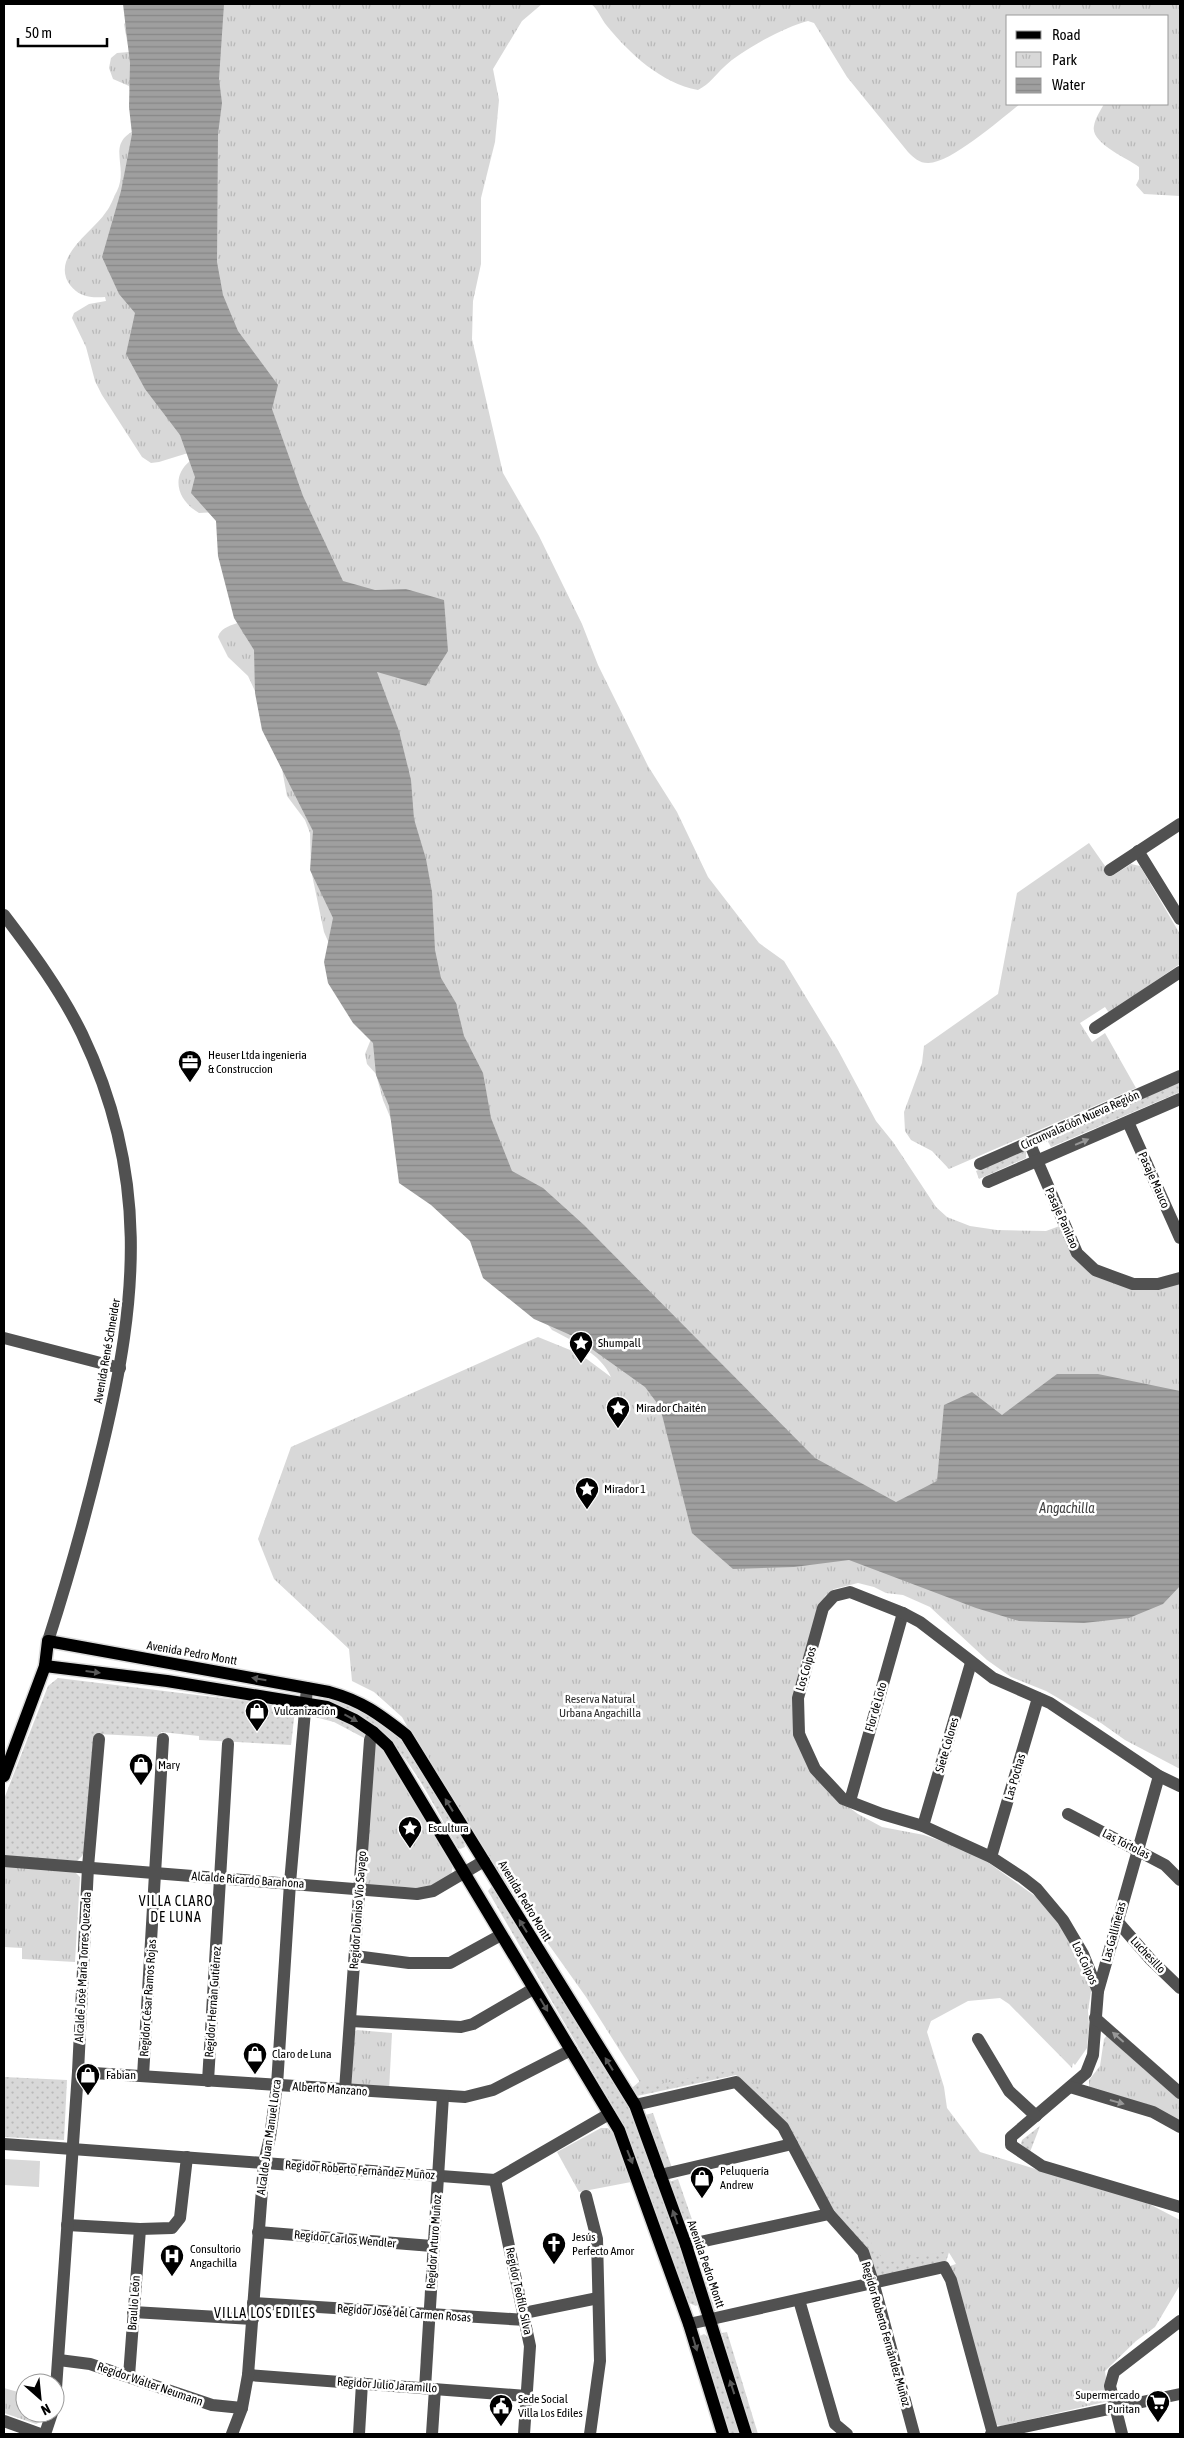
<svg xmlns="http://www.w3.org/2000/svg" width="1184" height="2438" font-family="'Asap Condensed',sans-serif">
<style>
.grass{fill:url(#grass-dots)}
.park{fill:url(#park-tufts)}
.pitch{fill:#d8d8d8}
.water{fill:url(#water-rules)}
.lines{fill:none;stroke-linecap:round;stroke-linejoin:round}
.major-casing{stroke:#dbdbdb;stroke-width:15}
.minor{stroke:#515151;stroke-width:12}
.major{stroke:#000;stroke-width:12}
.oneway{fill:#979797}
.oneway2{fill:#595959}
.labels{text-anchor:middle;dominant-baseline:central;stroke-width:5;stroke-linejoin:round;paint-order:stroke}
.poi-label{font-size:12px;fill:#000;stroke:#fff;text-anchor:start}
.street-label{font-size:12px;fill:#000;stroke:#fff}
.park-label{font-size:12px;fill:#2f2f2f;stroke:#fff}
.water-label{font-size:14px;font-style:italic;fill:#404040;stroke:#fff}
.neighbourhood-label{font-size:14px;letter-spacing:1px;fill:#000;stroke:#fff}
</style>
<defs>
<pattern id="grass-dots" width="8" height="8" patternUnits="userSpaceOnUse" patternTransform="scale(1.25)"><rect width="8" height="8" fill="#d8d8d8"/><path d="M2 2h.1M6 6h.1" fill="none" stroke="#b8b8b8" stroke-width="1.8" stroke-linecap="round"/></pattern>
<pattern id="park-tufts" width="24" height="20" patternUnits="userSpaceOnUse" patternTransform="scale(1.25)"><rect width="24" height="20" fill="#d8d8d8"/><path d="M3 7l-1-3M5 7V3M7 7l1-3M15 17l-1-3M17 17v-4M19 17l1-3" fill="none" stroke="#b8b8b8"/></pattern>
<pattern id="water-rules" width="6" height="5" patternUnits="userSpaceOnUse" patternTransform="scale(1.25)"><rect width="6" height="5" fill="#9f9f9f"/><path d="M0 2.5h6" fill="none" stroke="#878787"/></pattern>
</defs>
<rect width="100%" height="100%" fill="#fff"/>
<!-- grass -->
<g class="grass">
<polygon points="1180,1082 1180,1092 1051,1147 1047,1140"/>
<polygon points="1022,1150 1026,1150 1026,1158 979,1179 976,1171"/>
<polygon points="58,1678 287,1706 295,1710 291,1745 199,1740 199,1736 161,1732 160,1737 97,1734 84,1854 77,1861 4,1856 4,1799 48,1686"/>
<path d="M327 1697 348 1704 373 1717 401 1740 464 1842 465 1847 460 1849 458 1848C423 1788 398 1722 327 1701Z"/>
<polygon points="318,1707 362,1729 366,1739 334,1722 307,1715 308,1710"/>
<polygon points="492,1886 495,1887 631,2110 699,2303 696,2306 689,2303 623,2124 488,1891"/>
<polygon points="657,2066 752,2071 950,2249 945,2265 880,2278 873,2274 836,2217 785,2122 736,2075 637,2096 632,2088"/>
<polygon points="4,2077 67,2080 64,2140 4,2137"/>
<polygon points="653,2113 672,2168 665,2169 645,2115"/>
<polygon points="1040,2126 1030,2152 1021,2144 1022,2140"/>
<polygon points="678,2179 697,2234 689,2236 669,2182"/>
<polygon points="702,2253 721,2309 713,2312 693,2255"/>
<polygon points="727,2332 758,2434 751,2434 722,2333"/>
<polygon points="704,2334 707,2336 740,2434 730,2434 699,2340 700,2336"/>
</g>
<!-- park -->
<g class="park">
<path d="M124 4H542L522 21 493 69 499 100 495 142 481 198V264L473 301 472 339 503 473 539 536 582 624 598 665 648 766 677 812 708 877 759 943 784 961 838 1050 876 1121 893 1142 936 1207 947 1217 970 1226 997 1230 1046 1231 1065 1224 1089 1262 1128 1283H1180V1769L1125 1740 1101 1723 1046 1691 1011 1677 987 1660 930 1607 903 1595 886 1593 874 1587 858 1583 834 1589 825 1596 813 1627 799 1698 809 1752 842 1802 858 1814 882 1827 924 1835 975 1853 1039 1899 1059 1921 1092 1985 1088 2011 1089 2026 1087 2048 1075 2065 1073 2063 1072 2068 1009 2004 1000 1998 968 2001 931 2021 927 2032 944 2087 947 2108 980 2152 1081 2183 1134 2196 1180 2220V2285L1155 2327 1136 2341 1105 2371 1109 2401 1001 2426 996 2425 950 2266 956 2264 948 2251 885 2263 864 2232 839 2208 826 2190 788 2117 758 2087 734 2070 643 2087 586 1997 485 1855 434 1775 402 1717 374 1692 352 1681 349 1649 274 1579 258 1539 291 1447 538 1337 580 1354 611 1377C601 1354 573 1341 552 1330L393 1124 383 1100 376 1074 367 1064 365 1054 371 1039 324 932 311 870 310 833 305 820 287 796 282 769 266 715 248 676 228 657 218 637C222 625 237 624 248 620L217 512 199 513C178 501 170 477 190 461L188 453 159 462 151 463 142 457 102 395 95 381 86 347 72 318 74 313 89 304 106 301 105 297C91 298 79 297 70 285 50 257 93 232 106 212 111 206 113 198 117 191 130 164 102 142 142 127L129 86 113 79 109 68 111 58 117 53 129 52 124 24 127 21Z"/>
<path d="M591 4H1180V196L1144 194 1136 185 1139 179V167C1127 158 1090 143 1094 126 1095 118 1101 110 1104 104H1168V16H1008V104H1020C1002 118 950 164 928 163 919 163 914 158 908 152L847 77 814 23 808 21C786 26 740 51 724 67 715 75 710 84 698 90 661 83 630 54 607 26 601 19 598 9 591 4Z"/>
<polygon points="1089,843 1112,876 1131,864 1140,866 1180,934 1180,964 1109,1013 1105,1007 1080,1023 1092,1042 1105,1033 1136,1088 949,1169 932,1151 911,1140 905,1131 904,1112 922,1063 924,1046 998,994 1017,893"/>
<polygon points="379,1744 453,1866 451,1875 426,1888 362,1885 372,1746"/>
<polygon points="4,1865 74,1871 80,1877 75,1962 22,1959 22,1948 4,1947"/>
<polygon points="357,2030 392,2033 389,2091 351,2088 353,2033"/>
<polygon points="1108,2034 1180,2099 1180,2121 1159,2110 1089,2088 1089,2080 1100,2066 1104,2039"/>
<polygon points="601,2128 608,2128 615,2136 631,2182 579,2192 557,2152"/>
<polygon points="4,2388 25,2394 25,2413 44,2413 42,2421 36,2424 4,2413"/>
</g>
<!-- pitch -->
<polygon class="pitch" points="4,2159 40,2161 39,2187 4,2185"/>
<!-- water -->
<polygon class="water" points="123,4 224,4 219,79 222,103 218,134 217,262 223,295 238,331 278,385 272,409 303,496 343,581 375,590 406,589 444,600 448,651 426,686 377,672 399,731 411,780 414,819 426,859 432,892 435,950 441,978 456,1003 464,1036 483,1073 491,1118 512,1171 543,1188 584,1225 815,1458 896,1502 937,1481 944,1405 972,1392 1002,1415 1057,1374 1098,1374 1180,1391 1180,1586 1163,1604 1129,1618 1084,1623 1019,1621 976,1608 849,1560 794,1567 733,1569 692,1533 660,1407 645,1387 575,1337 534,1319 483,1278 470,1241 431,1205 399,1183 389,1106 376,1075 373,1043 353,1023 328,983 324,962 333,918 310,870 313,831 262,730 255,693 254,650 234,618 218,556 216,521 191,493 195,477 180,435 145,389 126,354 135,313 119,294 102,257 121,191 132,134 129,107 130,63"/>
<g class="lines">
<!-- major casing -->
<g class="major-casing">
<g id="major">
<polyline points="45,1666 167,1681 327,1707 355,1720 373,1732 388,1746 619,2130 689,2324 723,2434"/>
<path d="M4 1776 45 1666 48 1641 329 1692C362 1701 379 1714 406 1735L635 2105 686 2245 746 2434"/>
</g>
</g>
<!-- minor -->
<g class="minor">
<polyline points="1138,851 1180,919"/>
<polyline points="1110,870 1180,824"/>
<path d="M4 915C33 953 61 991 82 1034 149 1174 138 1299 103 1444 87 1511 69 1576 48 1641"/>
<polyline points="1095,1028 1180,972"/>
<polyline points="1128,1122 1180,1238"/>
<polyline points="1029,1142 1077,1253 1095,1270 1133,1284 1158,1284 1180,1278"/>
<polyline points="980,1164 1180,1076"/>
<polyline points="988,1182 1180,1099"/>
<polyline points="4,1338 120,1368"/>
<polyline points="1159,1776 1098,1991 1093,2055 1086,2073 1011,2137 1011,2145 1042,2166 1180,2207"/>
<polyline points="850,1801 903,1613"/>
<polyline points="1068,1814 1165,1865 1180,1880"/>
<polyline points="923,1826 971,1663"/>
<polyline points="991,1857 1038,1698"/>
<polyline points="4,1861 417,1894 433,1891 484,1861"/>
<polyline points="1117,1921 1151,1960 1180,1988"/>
<polyline points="355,1956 409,1963 450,1963 501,1935"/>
<polyline points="1098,1991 1083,1954 1063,1920 1037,1889 1023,1878 991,1857 923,1826 882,1814 843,1799 815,1769 799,1734 798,1698 823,1608 834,1596 850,1592 903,1613 920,1622 993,1678 1050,1703 1159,1776 1180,1786"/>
<polyline points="1095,2018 1180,2093"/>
<polyline points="351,2021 461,2027 473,2024 533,1989"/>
<polyline points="978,2039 1009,2091 1036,2116"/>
<polyline points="78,2072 465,2097 493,2090 571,2050"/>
<polyline points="143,2076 163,1739"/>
<polyline points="208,2081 228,1744"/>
<polyline points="1070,2087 1153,2112 1180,2127"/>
<polyline points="345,2090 370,1740 373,1732"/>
<polyline points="635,2105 736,2082 783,2127 829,2214 863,2252 874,2285 914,2434"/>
<polyline points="4,2144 495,2180 609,2114"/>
<polyline points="660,2175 792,2144"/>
<polyline points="495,2180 530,2346 524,2434"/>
<polyline points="586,2196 597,2239 600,2361 590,2434"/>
<polyline points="67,2225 140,2229 172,2228 180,2218 187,2157"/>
<polyline points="258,2232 432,2246"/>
<polyline points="686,2245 829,2214"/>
<polyline points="799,2300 835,2424 847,2434"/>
<polyline points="253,2303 526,2320"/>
<polyline points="133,2312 253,2319"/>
<polyline points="524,2313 598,2298"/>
<polyline points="689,2324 944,2267 951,2280 993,2434"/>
<polyline points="59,2360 90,2364 212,2405 242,2408"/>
<polyline points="248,2375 526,2396"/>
<polyline points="129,2376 140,2229"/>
<polyline points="425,2388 443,2096"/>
<polyline points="55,2403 78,2072 88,1867 99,1739"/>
<polyline points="4,2421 40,2434"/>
<polyline points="45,2434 52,2413"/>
<polyline points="232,2434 242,2408 248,2375 264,2163 270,2137 277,2085 290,1883 307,1688"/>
<polyline points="359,2434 362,2383"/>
<polyline points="432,2434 435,2389"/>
<polyline points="991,2434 1180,2394"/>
<polyline points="1122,2434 1110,2386 1114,2372 1180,2321"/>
</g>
<!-- major -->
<use href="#major" class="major"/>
</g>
<!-- one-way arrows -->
<defs><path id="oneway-solid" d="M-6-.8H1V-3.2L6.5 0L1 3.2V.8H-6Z" transform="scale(1.25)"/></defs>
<g class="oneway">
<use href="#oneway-solid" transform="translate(1082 1142) rotate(-23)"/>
<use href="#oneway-solid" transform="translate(1118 2037) rotate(-139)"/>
<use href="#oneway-solid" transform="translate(1117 2102) rotate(16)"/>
</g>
<g class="oneway2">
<use href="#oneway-solid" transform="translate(93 1672) rotate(7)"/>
<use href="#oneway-solid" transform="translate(259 1679) rotate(-170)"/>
<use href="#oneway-solid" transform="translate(351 1718) rotate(29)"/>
<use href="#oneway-solid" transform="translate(449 1805) rotate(-122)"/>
<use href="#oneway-solid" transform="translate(523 1926) rotate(-122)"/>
<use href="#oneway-solid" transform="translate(544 2005) rotate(59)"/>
<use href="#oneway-solid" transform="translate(609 2064) rotate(-122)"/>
<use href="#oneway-solid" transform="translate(630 2157) rotate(68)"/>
<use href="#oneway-solid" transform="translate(675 2217) rotate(-110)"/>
<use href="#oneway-solid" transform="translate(695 2344) rotate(73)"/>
<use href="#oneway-solid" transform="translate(732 2387) rotate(-108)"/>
</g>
<!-- icons -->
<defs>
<g id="office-pin" transform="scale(1.25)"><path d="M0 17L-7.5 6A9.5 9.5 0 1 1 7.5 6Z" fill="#000" stroke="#fff"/><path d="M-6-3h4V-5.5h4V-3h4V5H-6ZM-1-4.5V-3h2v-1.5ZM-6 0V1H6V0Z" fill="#fff"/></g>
<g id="sight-pin" transform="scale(1.25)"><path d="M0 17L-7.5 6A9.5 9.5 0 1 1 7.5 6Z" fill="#000" stroke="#fff"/><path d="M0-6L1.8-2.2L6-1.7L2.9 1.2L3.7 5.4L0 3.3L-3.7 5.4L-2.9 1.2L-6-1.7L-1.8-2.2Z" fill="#fff"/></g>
<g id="shop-pin" transform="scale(1.25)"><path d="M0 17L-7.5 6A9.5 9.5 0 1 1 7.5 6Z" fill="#000" stroke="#fff"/><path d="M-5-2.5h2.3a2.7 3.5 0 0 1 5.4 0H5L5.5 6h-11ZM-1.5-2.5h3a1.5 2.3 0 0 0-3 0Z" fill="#fff"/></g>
<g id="church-pin" transform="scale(1.25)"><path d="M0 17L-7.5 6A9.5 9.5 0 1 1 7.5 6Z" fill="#000" stroke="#fff"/><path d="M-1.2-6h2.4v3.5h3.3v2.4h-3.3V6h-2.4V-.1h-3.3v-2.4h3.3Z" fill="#fff"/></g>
<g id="hospital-pin" transform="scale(1.25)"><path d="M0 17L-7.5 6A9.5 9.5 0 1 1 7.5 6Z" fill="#000" stroke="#fff"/><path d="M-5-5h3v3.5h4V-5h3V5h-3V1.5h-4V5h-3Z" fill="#fff"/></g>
<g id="supermarket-pin" transform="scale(1.25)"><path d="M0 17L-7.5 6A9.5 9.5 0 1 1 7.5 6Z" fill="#000" stroke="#fff"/><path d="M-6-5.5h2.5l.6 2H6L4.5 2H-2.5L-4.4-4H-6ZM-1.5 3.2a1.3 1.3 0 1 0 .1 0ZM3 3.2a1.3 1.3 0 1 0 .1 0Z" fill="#fff"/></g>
<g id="civic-pin" transform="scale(1.25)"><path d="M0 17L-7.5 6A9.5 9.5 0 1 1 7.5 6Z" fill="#000" stroke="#fff"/><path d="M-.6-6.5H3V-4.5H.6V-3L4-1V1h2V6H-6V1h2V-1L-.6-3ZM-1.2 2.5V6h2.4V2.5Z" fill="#fff"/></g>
</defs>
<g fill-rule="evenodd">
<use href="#office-pin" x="190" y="1062"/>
<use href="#sight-pin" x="581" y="1343"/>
<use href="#sight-pin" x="618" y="1408"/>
<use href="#sight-pin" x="587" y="1489"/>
<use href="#shop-pin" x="257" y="1711"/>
<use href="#shop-pin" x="141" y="1765"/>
<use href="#sight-pin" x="410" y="1828"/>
<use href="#shop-pin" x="255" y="2054"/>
<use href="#shop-pin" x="88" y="2075"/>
<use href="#shop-pin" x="702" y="2178"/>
<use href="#church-pin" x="554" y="2244"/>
<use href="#hospital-pin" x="172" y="2256"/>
<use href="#supermarket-pin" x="1158" y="2402"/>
<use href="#civic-pin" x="501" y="2406"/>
</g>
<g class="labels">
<!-- poi labels -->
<g class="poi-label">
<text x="208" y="1055">Heuser Ltda ingenieria<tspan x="208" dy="14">&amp; Construccion</tspan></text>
<text x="598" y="1343">Shumpall</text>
<text x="636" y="1408">Mirador Chaitén</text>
<text x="604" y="1489">Mirador 1</text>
<text x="274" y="1711">Vulcanización</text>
<text x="158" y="1765">Mary</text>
<text x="428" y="1828">Escultura</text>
<text x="272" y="2054">Claro de Luna</text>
<text x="106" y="2075">Fabian</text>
<text x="720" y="2171">Peluquería<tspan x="720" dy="14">Andrew</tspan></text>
<text x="572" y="2237">Jesús<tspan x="572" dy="14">Perfecto Amor</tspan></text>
<text x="190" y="2249">Consultorio<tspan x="190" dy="14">Angachilla</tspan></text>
<text x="1140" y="2395" text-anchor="end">Supermercado<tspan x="1140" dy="14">Puritan</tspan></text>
<text x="518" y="2399">Sede Social<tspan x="518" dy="14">Villa Los Ediles</tspan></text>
</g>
<!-- street labels -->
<g class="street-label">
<text transform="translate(1080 1120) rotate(-24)">Circunvalación Nueva Región</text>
<text transform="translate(1154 1180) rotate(66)">Pasaje Mauco</text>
<text transform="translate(1062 1218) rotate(66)">Pasaje Panitao</text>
<text transform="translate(107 1351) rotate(-80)">Avenida René Schneider</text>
<text transform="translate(192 1653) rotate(10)">Avenida Pedro Montt</text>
<text transform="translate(806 1669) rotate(-74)">Los Coipos</text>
<text transform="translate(876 1707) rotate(-74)">Flor de Loto</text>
<text transform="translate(947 1745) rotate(-74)">Siete Colores</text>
<text transform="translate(1015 1777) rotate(-74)">Las Pochas</text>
<text transform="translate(1126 1844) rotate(27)">Las Tórtolas</text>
<text transform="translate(248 1880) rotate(4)">Alcalde Ricardo Barahona</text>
<text transform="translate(525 1901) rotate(59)">Avenida Pedro Montt</text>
<text transform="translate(358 1910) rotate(-86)">Regidor Dioniso Vío Sayago</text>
<text transform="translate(1114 1932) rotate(-75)">Las Gallinetas</text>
<text transform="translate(1148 1955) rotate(47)">Luchesillo</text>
<text transform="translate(1085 1963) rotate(65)">Los Coipos</text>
<text transform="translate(83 1967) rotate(-87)">Alcalde José María Torres Quezada</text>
<text transform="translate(148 1998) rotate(-86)">Regidor César Ramos Rojas</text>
<text transform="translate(213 2002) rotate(-86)">Regidor Hernán Gutiérrez</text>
<text transform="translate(330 2089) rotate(4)">Alberto Manzano</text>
<text transform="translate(269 2137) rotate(-82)">Alcalde Juan Manuel Lorca</text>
<text transform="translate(360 2170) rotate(4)">Regidor Roberto Fernández Muñoz</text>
<text transform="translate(345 2239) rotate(5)">Regidor Carlos Wendler</text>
<text transform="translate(434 2242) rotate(-86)">Regidor Arturo Muñoz</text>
<text transform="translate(706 2264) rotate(71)">Avenida Pedro Montt</text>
<text transform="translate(519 2291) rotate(78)">Regidor Teófilo Silva</text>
<text transform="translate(134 2303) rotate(-86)">Braulio León</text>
<text transform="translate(404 2313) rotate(4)">Regidor José del Carmen Rosas</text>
<text transform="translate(886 2334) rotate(74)">Regidor Roberto Fernández Muñoz</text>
<text transform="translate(150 2384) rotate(19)">Regidor Walter Neumann</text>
<text transform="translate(387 2385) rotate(4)">Regidor Julio Jaramillo</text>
</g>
<!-- park labels -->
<g class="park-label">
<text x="600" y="1699">Reserva Natural<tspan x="600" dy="14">Urbana Angachilla</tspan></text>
</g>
<!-- water labels -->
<g class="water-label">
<text x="1067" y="1508">Angachilla</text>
</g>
<!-- neighbourhood labels -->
<g class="neighbourhood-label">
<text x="176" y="1901">VILLA CLARO<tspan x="176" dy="16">DE LUNA</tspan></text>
<text x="265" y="2313">VILLA LOS EDILES</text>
</g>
</g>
<!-- border -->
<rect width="1184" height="2438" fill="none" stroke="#000000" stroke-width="10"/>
<!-- legend -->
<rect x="1006" y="15" width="162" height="90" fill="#ffffff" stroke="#999999"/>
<rect x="1016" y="31" width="25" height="8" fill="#000000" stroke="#999999"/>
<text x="1052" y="40" font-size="15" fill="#000000">Road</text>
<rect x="1016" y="52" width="25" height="15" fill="url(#park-tufts)" stroke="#999999"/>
<text x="1052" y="65" font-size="15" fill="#000000">Park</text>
<rect x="1016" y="78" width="25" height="15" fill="url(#water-rules)" stroke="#999999"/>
<text x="1052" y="90" font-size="15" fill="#000000">Water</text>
<!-- north arrow -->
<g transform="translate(40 2398) rotate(153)"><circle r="24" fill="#ffffff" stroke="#999999"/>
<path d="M0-4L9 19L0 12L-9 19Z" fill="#000000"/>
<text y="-8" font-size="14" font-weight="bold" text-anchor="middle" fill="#000000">N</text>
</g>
<!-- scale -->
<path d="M18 38v8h89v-8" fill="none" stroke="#000000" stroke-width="2.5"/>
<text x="25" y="38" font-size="15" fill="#000000" stroke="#ffffff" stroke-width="4" paint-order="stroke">50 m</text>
</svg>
